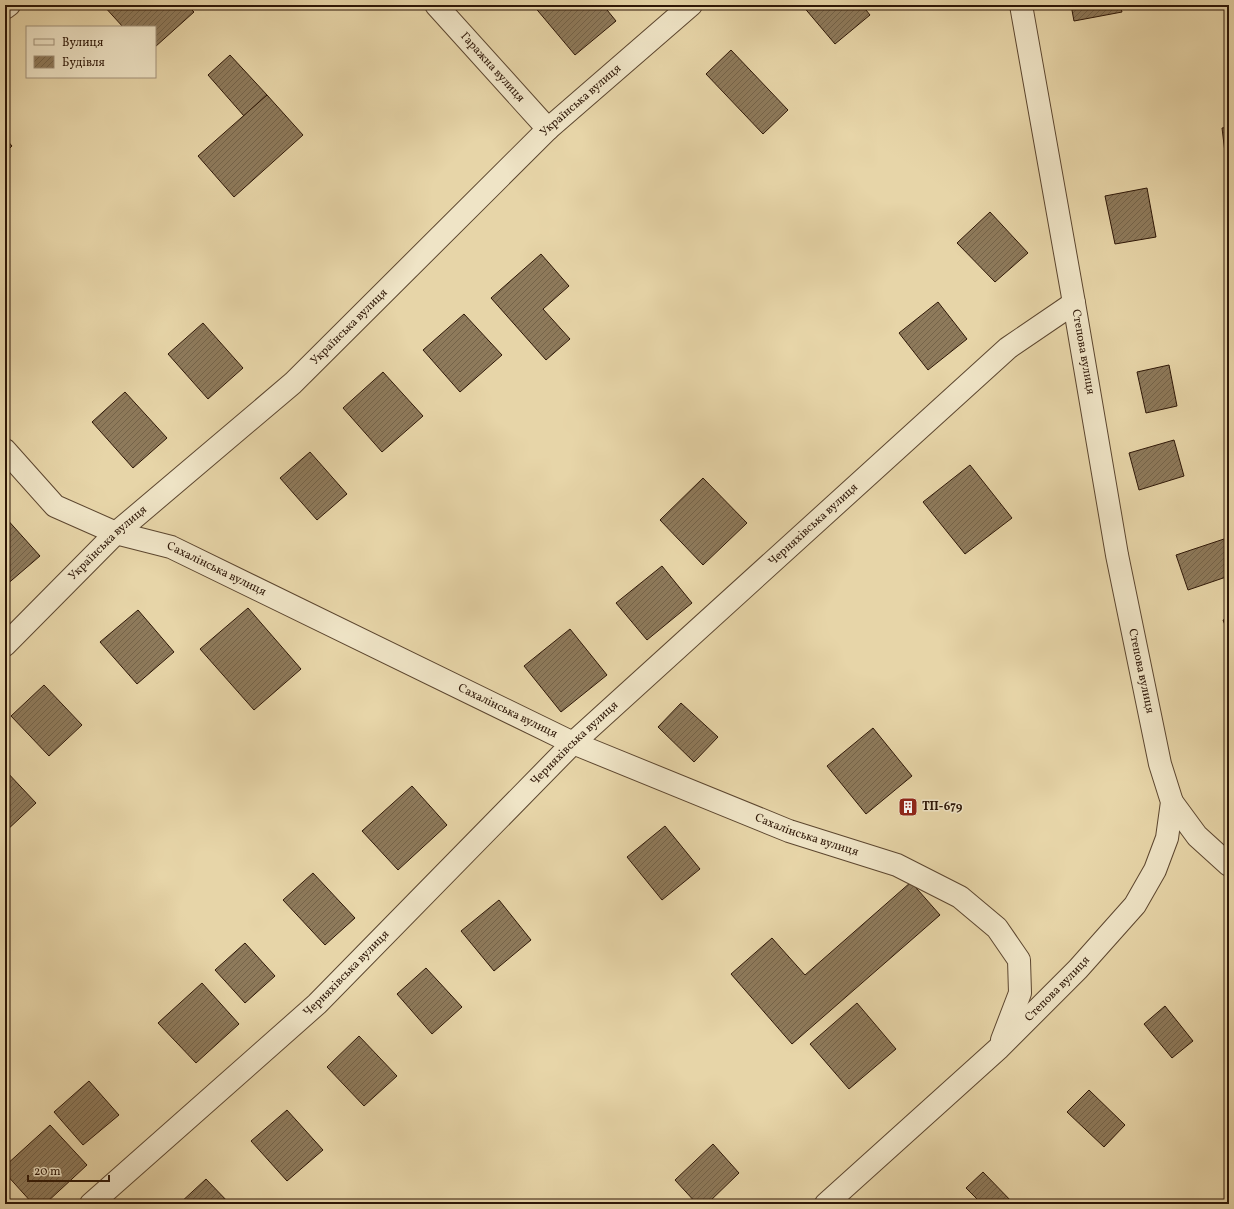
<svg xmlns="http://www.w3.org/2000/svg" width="1234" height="1209" font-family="Vollkorn,serif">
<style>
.building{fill:url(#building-hatch);stroke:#2e1707}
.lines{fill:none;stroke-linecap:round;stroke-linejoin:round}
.minor-casing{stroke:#5c462f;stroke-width:24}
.minor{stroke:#efe4c6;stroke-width:22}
.labels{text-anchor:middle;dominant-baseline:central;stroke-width:3;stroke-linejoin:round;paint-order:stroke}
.street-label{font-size:12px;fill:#2e1707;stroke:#efe4c6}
.poi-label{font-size:12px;font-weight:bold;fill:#2e1707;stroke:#efe4c6;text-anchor:start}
</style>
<defs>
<pattern id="building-hatch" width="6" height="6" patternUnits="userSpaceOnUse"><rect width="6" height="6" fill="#8e7a5b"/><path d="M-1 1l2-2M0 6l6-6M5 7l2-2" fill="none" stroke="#746349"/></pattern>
</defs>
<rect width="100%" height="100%" fill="#e7d5a8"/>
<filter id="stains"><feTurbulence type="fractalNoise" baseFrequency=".005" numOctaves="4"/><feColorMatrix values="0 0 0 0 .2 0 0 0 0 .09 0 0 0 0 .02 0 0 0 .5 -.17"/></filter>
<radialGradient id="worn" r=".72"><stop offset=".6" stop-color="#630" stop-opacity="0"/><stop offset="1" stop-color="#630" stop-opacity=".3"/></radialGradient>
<!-- building -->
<g class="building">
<polygon points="103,5 187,5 194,12 155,47 155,27 123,27"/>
<polygon points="533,5 603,5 616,21 575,55"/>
<polygon points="802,5 862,5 870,15 835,44"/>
<polygon points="1071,5 1120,5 1122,12 1074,21"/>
<polygon points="731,50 788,110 763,134 706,74"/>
<polygon points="230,55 267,95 244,116 208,75"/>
<polygon points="267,95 303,135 234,197 198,156"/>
<polygon points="1229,127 1229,161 1226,161 1222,128"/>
<polygon points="5,138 12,146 5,153"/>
<polygon points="1147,188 1156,237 1115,244 1105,196"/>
<polygon points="990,212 1028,253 995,282 957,243"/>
<polygon points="541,254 569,286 543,309 570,339 546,360 491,298"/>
<polygon points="938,302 967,339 928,370 899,333"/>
<polygon points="464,314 502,355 460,392 423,350"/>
<polygon points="203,323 243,368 208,399 168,354"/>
<polygon points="1169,365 1177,406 1146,413 1137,372"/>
<polygon points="383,372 423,416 382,452 343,408"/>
<polygon points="125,392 167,438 133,468 92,422"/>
<polygon points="1174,440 1184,476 1139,490 1129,453"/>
<polygon points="310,452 347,494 317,520 280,478"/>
<polygon points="970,465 1012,518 965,554 923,502"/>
<polygon points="703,478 747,523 703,565 660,520"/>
<polygon points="5,517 40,556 5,586"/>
<polygon points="1227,538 1229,544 1229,576 1188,590 1176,555"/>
<polygon points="662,566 692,603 647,640 616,603"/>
<polygon points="248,608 301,669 254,710 200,649"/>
<polygon points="138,610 174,652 137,684 100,642"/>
<polygon points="1229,618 1229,635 1223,620"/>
<polygon points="570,629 607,675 561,712 524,666"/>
<polygon points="44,685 82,725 49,756 11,716"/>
<polygon points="681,703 718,737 694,762 658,727"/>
<polygon points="873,728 912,776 866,814 827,766"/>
<polygon points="5,770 36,803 5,832"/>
<polygon points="412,786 447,825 398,870 362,831"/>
<polygon points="909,799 917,805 908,816 900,810"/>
<polygon points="665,826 700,869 662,900 627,857"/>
<polygon points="313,873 355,918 325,945 283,900"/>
<polygon points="911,882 940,915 792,1044 731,974 772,938 805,975"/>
<polygon points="499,900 531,940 494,971 461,931"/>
<polygon points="245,943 275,976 245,1003 215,970"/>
<polygon points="426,968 462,1007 432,1034 397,994"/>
<polygon points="202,983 239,1024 196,1063 158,1023"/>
<polygon points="857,1003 896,1049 849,1089 810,1044"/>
<polygon points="1165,1006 1193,1041 1172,1058 1144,1024"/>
<polygon points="359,1036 397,1076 364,1106 327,1067"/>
<polygon points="89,1081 119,1115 83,1145 54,1112"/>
<polygon points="1089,1090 1125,1125 1104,1147 1067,1112"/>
<polygon points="287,1110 323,1150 287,1181 251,1141"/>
<polygon points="50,1125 87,1165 45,1204 33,1204 5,1173 5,1166"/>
<polygon points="713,1144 739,1173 707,1204 697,1204 675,1180"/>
<polygon points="983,1172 1014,1204 982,1204 966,1188"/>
<polygon points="206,1179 230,1204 179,1204"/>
</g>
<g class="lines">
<!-- minor casing -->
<g class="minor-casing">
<g id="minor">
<path id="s1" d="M436 5 548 129"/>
<polyline points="5,8 9,5"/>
<path id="s2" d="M5 450 55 506 116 533 171 547 573 743 789 831 897 865 960 897 997 928 1019 960 1020 993 1002 1040"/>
<path id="s3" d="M5 645 116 533 293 383 548 129 691 5"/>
<polyline points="1172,802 1197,836 1229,865"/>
<path id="s4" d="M91 1204 317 1004 573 743 1008 348 1074 303"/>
<path id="s5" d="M826 1204 999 1048 1078 969 1135 905 1155 870 1167 838 1172 802 1160 764 1117 555 1074 303 1021 5"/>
</g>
</g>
<!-- minor -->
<use href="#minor" class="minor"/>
</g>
<!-- icons -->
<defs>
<g id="building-square" transform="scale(1)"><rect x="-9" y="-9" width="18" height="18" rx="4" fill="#8f2418" stroke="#efe4c6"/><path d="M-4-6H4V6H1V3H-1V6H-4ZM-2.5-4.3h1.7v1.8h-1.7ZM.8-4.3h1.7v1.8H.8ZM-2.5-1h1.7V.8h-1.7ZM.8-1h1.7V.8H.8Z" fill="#fff"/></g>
</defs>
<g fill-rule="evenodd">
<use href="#building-square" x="908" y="807"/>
</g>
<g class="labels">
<!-- street labels -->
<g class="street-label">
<text stroke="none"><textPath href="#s1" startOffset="84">Гаражна вулиця</textPath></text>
<text stroke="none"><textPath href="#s3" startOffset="793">Українська вулиця</textPath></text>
<text stroke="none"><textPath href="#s3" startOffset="469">Українська вулиця</textPath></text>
<text transform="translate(1083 352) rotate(80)">Степова вулиця</text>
<text stroke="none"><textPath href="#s4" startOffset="992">Черняхівська вулиця</textPath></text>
<text stroke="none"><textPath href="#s3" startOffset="145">Українська вулиця</textPath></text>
<text stroke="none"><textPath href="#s2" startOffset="249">Сахалінська вулиця</textPath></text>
<text transform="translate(1141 671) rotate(78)">Степова вулиця</text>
<text stroke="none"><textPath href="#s2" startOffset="573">Сахалінська вулиця</textPath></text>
<text stroke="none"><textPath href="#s4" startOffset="668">Черняхівська вулиця</textPath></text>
<text stroke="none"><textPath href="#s2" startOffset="897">Сахалінська вулиця</textPath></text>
<text stroke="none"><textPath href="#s4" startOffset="344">Черняхівська вулиця</textPath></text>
<text stroke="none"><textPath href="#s5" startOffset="316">Степова вулиця</textPath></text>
</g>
<!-- poi labels -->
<g class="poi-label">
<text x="922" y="807">ТП-679</text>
</g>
</g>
<!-- margin -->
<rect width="1234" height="1209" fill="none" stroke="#e7d5a8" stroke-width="20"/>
<rect x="6" y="6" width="1222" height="1197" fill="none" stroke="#2e1707" stroke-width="2"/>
<rect x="10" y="10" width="1214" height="1189" fill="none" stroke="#2e1707"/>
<!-- legend -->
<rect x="26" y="26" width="130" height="52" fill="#efe4c6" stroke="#a2927a"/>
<rect x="34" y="39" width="20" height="6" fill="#efe4c6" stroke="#a2927a"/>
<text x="62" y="46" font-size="12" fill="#2e1707">Вулиця</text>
<rect x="34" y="56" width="20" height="12" fill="url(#building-hatch)" stroke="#a2927a"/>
<text x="62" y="66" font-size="12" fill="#2e1707">Будівля</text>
<!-- scale -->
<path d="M28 1175v6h81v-6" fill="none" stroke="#2e1707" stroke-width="2"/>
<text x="34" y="1175" font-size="12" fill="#2e1707" stroke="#efe4c6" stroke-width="3" paint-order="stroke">20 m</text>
<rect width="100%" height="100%" filter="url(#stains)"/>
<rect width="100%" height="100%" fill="url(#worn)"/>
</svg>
